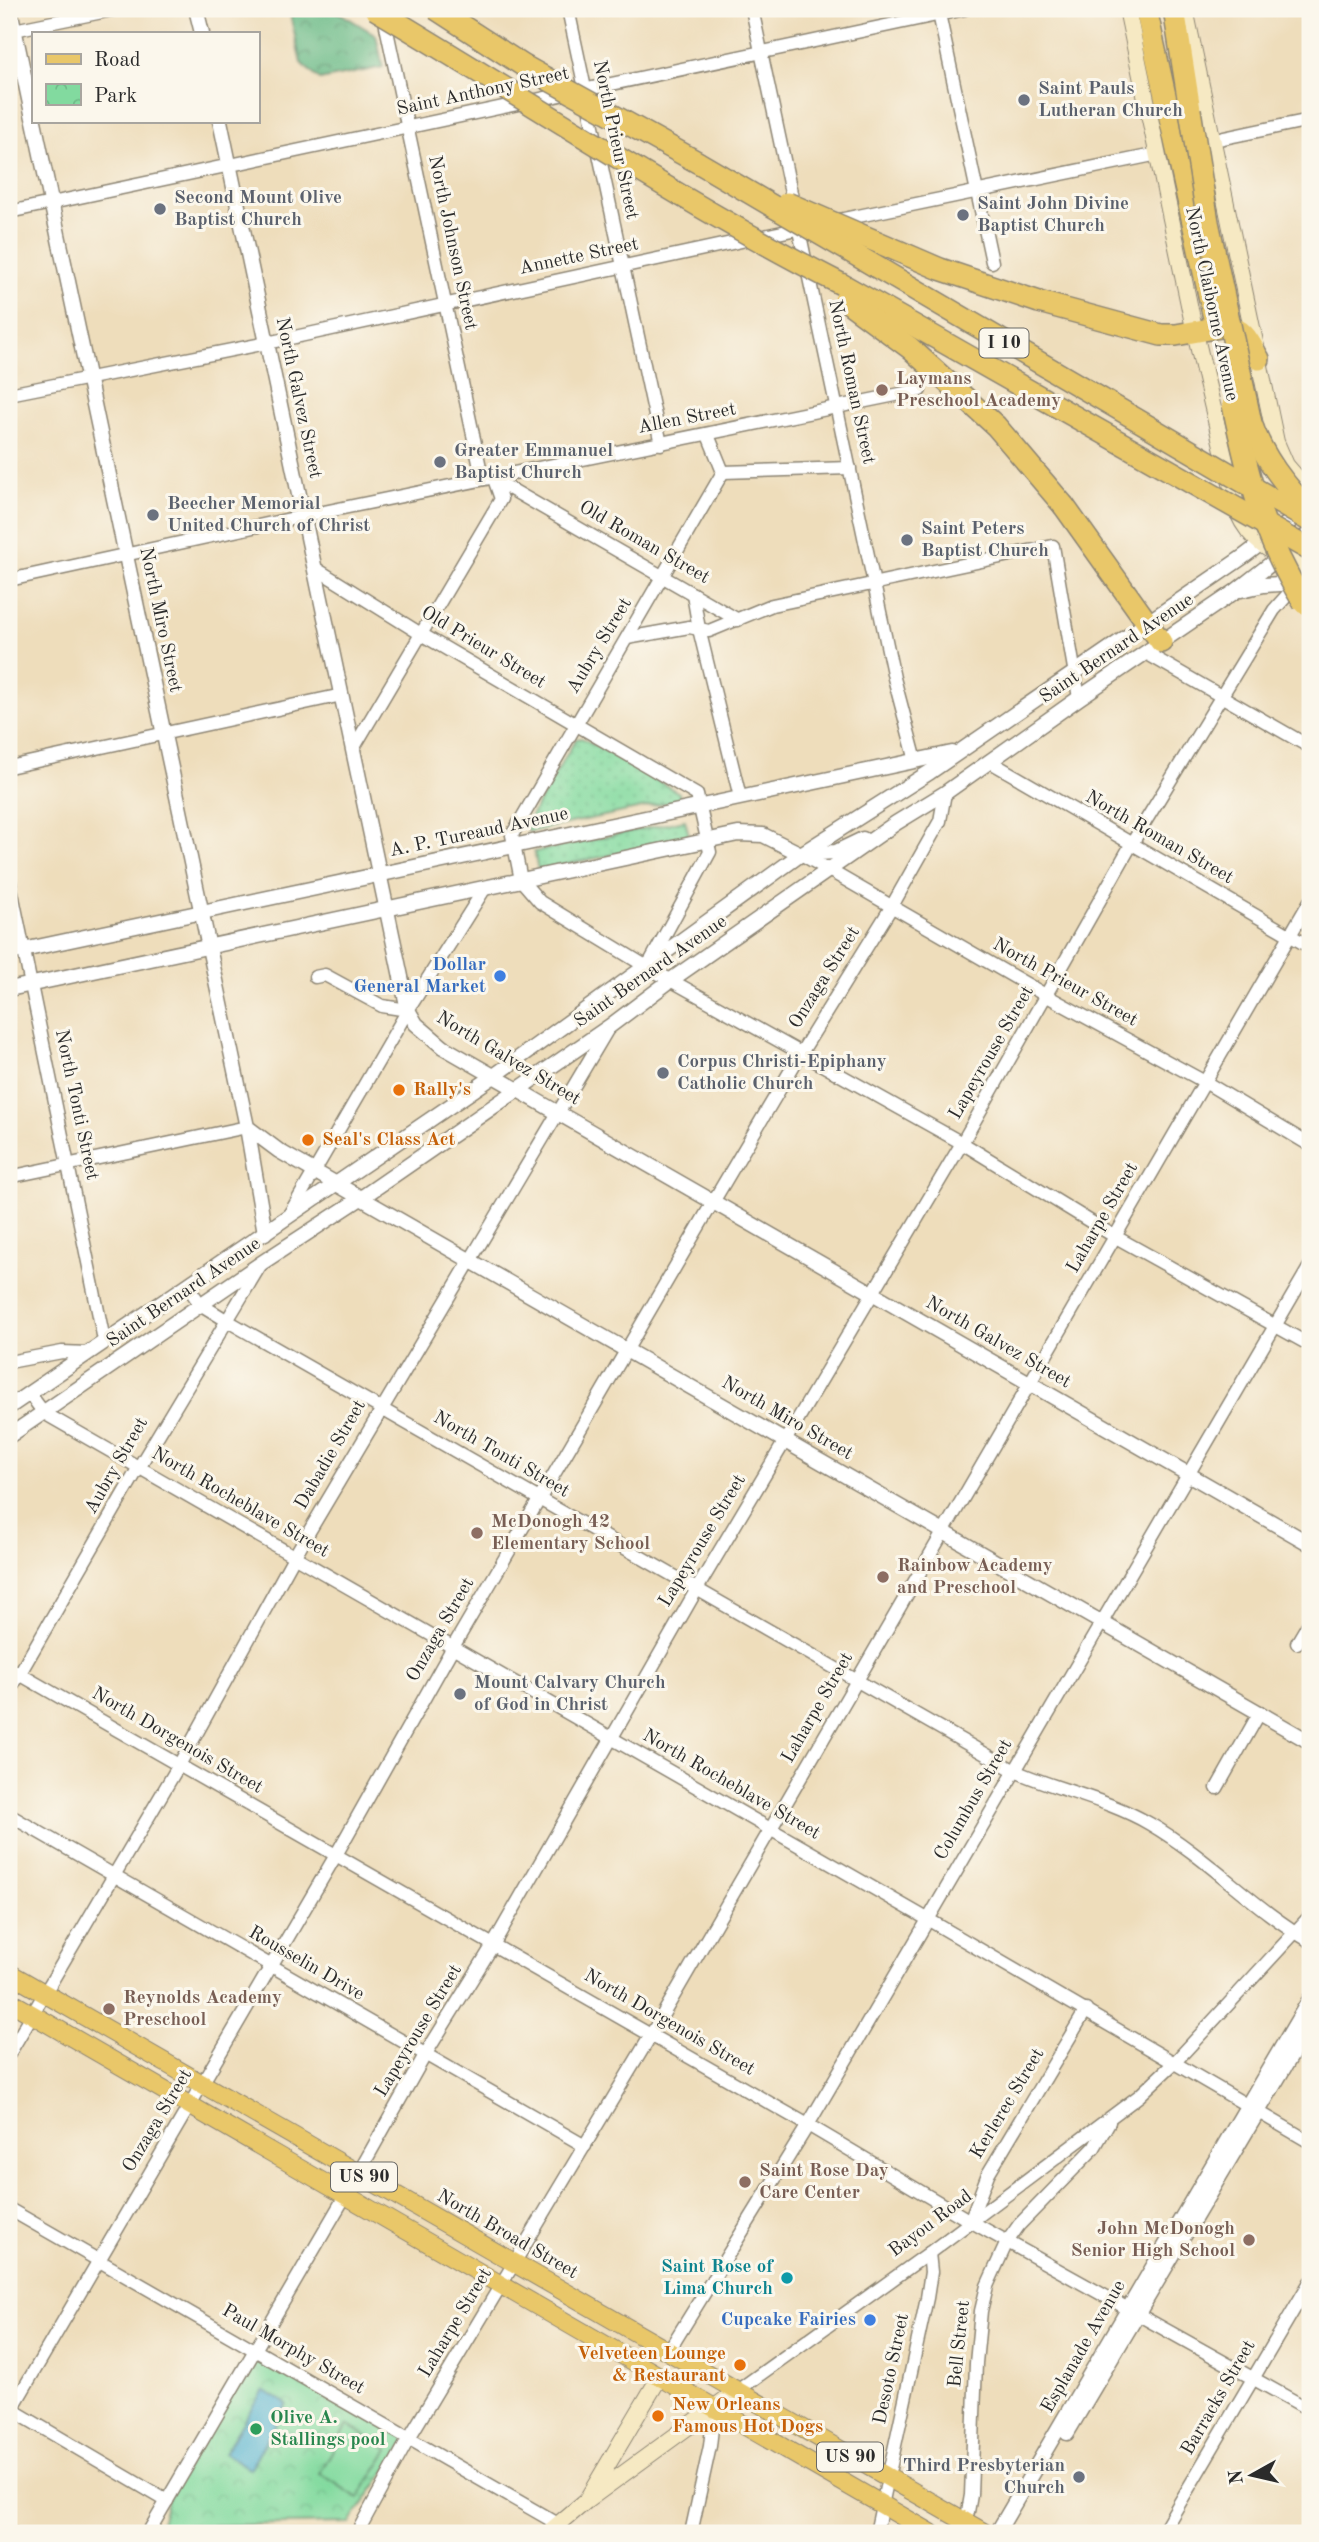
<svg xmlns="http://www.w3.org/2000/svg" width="1319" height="2542" font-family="'Old Standard TT',serif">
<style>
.grass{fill:url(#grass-dots);stroke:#568265;stroke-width:2}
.forest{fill:url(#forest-crowns);stroke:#4a7258;stroke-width:2}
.park{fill:url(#park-crowns);stroke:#568265;stroke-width:2}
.pitch{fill:#82da9f;stroke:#568265;stroke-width:2}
.water{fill:#50b1cf;stroke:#3e6e7d;stroke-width:2}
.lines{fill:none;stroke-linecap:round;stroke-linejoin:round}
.minor-casing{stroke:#8c8473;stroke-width:15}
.tertiary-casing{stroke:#8c8473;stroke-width:17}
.secondary-casing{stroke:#8c8473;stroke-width:18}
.primary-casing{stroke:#8c8473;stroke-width:20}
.motorway-casing{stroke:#8c8473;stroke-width:24}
.minor{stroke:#fff;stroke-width:12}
.tertiary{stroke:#fff;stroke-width:14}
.secondary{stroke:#f6e9c3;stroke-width:16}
.primary{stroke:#e9c769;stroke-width:18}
.motorway{stroke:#e9c769;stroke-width:21}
.motorway-bridge-casing{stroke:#8c8473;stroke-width:24;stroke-linecap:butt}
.motorway-bridge{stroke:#e9c769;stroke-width:21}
.worship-dot{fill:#6b7280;stroke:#fbf7ec;stroke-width:2.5}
.education-dot{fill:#8d6e63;stroke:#fbf7ec;stroke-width:2.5}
.shop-dot{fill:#3f7fe0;stroke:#fbf7ec;stroke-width:2.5}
.food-dot{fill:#e8710a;stroke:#fbf7ec;stroke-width:2.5}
.culture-dot{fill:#0f9aa8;stroke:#fbf7ec;stroke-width:2.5}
.leisure-dot{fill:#2e9e5b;stroke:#fbf7ec;stroke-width:2.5}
.labels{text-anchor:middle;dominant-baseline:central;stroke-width:6;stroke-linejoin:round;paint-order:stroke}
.shield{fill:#fbf7ec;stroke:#696865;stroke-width:2}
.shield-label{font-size:18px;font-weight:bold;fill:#2b2b2b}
.worship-label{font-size:19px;font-weight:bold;fill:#5b616d;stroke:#fbf7ec;text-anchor:start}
.street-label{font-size:19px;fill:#2b2b2b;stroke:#fbf7ec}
.education-label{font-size:19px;font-weight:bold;fill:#785e54;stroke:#fbf7ec;text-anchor:start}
.shop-label{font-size:19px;font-weight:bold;fill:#366cbe;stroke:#fbf7ec;text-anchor:end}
.food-label{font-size:19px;font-weight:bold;fill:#c56008;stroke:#fbf7ec;text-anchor:start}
.culture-label{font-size:19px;font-weight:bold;fill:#0d838f;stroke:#fbf7ec;text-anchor:end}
.leisure-label{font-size:19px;font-weight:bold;fill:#27864d;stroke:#fbf7ec;text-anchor:start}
</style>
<defs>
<pattern id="grass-dots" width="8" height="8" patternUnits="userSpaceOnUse" patternTransform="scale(1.75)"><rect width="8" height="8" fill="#82da9f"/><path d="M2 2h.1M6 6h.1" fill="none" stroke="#70bb89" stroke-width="1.8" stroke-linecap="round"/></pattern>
<pattern id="forest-crowns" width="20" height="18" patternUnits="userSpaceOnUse" patternTransform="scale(1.75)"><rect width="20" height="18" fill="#69ba86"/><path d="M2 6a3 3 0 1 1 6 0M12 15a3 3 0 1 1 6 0" fill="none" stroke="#57976e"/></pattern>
<pattern id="park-crowns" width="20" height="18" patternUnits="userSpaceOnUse" patternTransform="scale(1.75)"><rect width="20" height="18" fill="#82da9f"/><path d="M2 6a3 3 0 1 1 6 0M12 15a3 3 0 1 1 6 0" fill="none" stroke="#70bb89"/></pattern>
</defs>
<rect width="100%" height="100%" fill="#fbf7ec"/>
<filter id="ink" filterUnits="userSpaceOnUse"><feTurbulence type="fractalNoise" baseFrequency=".0143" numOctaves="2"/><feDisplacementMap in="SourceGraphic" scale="14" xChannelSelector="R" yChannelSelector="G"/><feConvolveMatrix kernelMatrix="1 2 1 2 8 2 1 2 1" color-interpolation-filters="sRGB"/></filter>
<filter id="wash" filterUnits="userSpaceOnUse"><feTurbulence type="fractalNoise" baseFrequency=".00686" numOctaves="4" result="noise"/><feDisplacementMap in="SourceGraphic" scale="28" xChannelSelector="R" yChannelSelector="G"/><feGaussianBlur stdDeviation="1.57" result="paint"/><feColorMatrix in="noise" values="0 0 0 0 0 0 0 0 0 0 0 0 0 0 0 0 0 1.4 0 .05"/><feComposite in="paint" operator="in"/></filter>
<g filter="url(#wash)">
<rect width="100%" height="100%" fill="#edb"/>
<!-- grass -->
<g class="grass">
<polygon points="582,738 679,793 680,800 528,832 526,824 576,739"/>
<polygon points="685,820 690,839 538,870 534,852"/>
</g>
<!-- forest -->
<polygon class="forest" points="289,9 333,9 376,35 383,67 320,80 301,63"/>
<!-- park -->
<polygon class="park" points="253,2350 409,2438 350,2523 160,2526 167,2501"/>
<!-- pitch -->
<polygon class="pitch" points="347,2425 389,2450 358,2498 320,2473"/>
<!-- water -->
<polygon class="water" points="263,2390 287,2404 250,2469 224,2453"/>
</g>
<g filter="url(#ink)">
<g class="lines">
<!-- minor casing -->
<g class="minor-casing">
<g id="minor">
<polyline points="568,9 661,444"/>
<polyline points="752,9 894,678 916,761"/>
<polyline points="938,9 992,262"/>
<polyline points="1308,9 1310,18"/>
<polyline points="383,12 481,472 738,620"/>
<polyline points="9,31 117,9"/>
<polyline points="1214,140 1310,120"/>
<polyline points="9,212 965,9"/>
<polyline points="834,221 1158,154"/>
<polyline points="9,394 267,343 806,227"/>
<polyline points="708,435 723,472 512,835 521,880 540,902 647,967 962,1143 1114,1236 1310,1345"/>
<polyline points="723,472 850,468"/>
<polyline points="315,568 421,634 697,795 710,852 649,964"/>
<polyline points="9,580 304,516 920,390"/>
<polyline points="693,594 699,629 740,797"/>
<polyline points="627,638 689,627 709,631 772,605 1053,546 1079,698"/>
<polyline points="1146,653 1310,747"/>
<polyline points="353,749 501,499 494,479"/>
<polyline points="989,761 1310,947"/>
<polyline points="9,767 342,695"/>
<polyline points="801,854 1047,996 1205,1082 1310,1145"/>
<polyline points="9,878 104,1340"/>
<polyline points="315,977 325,975 382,1006 408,1010"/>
<polyline points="9,1177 247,1127"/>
<polyline points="289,1215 408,1010 485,888"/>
<path d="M187 1285 200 1304 226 1320 1015 1771C1060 1791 1107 1799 1150 1824 1207 1857 1253 1908 1310 1941"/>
<polyline points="9,1362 62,1352 88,1353"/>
<polyline points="29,1393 44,1413 929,1920 1310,2142"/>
<polyline points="1297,1643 1310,1621"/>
<polyline points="9,1668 808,2125 970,2221 1310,2410"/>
<polyline points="9,1692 139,1467 261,1264"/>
<polyline points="1217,1788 1260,1712"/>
<polyline points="9,1815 585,2146"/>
<polyline points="9,2054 179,1765 294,1557 609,1027"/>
<polyline points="9,2209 558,2524"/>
<polyline points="970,2221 988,2174 1086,2010"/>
<polyline points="668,2352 808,2125 1310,1266"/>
<polyline points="737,2391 929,2253 1139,2096 1175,2062 1310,1916"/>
<polyline points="9,2408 167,2501"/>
<polyline points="9,2414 336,1855 453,1647 713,1202 801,1053 892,906 940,821 945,793"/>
<polyline points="148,2533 358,2174 425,2055 493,1945 697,1589 962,1143 1131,845 1274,610 1290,592 1300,587"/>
<polyline points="357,2533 409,2438 651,2035 1310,901"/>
<polyline points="691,2533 710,2446 714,2410"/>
<polyline points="876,2533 927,2298 931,2272 929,2253"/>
<polyline points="957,2533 968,2512 971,2495 976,2363 981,2311 987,2286 1007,2242 1019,2225 1094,2148 1109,2122"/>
<polyline points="1162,2533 1310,2282"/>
</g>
</g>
<!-- tertiary casing -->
<g class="tertiary-casing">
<g id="tertiary">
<polyline points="10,9 33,118"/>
<polyline points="196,9 202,33"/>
<polyline points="34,121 247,1127 279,1151 1310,1742"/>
<polyline points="220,121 408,1010 416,1024 443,1047 1310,1544"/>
<polyline points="1241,590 1264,585 1310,582"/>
<polyline points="9,953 952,753"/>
<polyline points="9,989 738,834 763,835 801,854 836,852 863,839"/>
<polyline points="247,1127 265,1233"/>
<polyline points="9,1407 494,1076 801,854 930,772 1243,557 1305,510"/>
<polyline points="9,1436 263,1262 361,1198 610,1026 671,980 896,823 945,793 1079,698 1236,591 1310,533"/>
<polyline points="1067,2433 1310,2024"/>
<polyline points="997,2533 1310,1999"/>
</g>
</g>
<!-- secondary casing -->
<g class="secondary-casing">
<g id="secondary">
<path d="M1127 9 1195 333 1238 513C1253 547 1279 555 1310 571"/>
<polyline points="1185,9 1276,442 1286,465 1310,493"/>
<polyline points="589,2496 659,2378"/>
<polyline points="9,2533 11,2533"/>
<polyline points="548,2533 586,2501 737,2391"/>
</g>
</g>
<!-- primary casing -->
<g class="primary-casing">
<g id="primary">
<polyline points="9,1973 985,2533"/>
<polyline points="9,2001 931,2533"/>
</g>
</g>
<!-- motorway casing -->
<g class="motorway-casing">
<g id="motorway">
<polyline points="1146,9 1216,327"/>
<polyline points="1174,9 1190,110"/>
<path d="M1039 302 1161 335H1176L1226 326C1245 328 1250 344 1259 359"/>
<polyline points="1064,506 1161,642"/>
</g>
</g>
<!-- minor -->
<use href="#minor" class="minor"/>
<!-- tertiary -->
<use href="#tertiary" class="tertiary"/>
<!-- secondary -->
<use href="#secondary" class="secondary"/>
<!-- primary -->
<use href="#primary" class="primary"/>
<!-- motorway -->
<use href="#motorway" class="motorway"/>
<!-- motorway-bridge casing -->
<g class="motorway-bridge-casing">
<g id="motorway-bridge">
<path d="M375 9C530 101 680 202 841 284L1310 550"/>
<polyline points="436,9 524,66 699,163 1310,521"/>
<path d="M1190 110 1208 222 1251 423C1263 458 1285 485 1310 511"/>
<polyline points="787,203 940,269 1039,302"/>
<polyline points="845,300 910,348 996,426 1064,506"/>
<path d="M1233 405C1248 478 1264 539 1304 603"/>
</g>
</g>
<!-- motorway-bridge -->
<use href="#motorway-bridge" class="motorway-bridge"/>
</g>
</g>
<!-- markers -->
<g class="worship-dot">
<circle cx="1024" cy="100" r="7"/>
<circle cx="160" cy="209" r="7"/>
<circle cx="963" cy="215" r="7"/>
<circle cx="440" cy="462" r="7"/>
<circle cx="153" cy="515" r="7"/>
<circle cx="907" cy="540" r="7"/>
<circle cx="663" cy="1073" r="7"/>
<circle cx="460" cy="1694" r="7"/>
<circle cx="1079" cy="2477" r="7"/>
</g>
<g class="education-dot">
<circle cx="882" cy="390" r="7"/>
<circle cx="477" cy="1533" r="7"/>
<circle cx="883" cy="1577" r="7"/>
<circle cx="109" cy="2009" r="7"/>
<circle cx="745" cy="2182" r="7"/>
<circle cx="1249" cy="2240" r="7"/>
</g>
<g class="shop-dot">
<circle cx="500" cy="976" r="7"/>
<circle cx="870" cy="2320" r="7"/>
</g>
<g class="food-dot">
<circle cx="399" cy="1090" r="7"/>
<circle cx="308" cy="1140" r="7"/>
<circle cx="740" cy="2365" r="7"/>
<circle cx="658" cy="2416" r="7"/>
</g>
<circle class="culture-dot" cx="787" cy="2278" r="7"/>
<circle class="leisure-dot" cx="256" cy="2429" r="7"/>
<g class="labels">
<!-- shield labels -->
<g class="shield">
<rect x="979.5" y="328.5" width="49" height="29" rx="5"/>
<rect x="331" y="2162.5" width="66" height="29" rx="5"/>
<rect x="817" y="2442.5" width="66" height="29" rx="5"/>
</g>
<g class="shield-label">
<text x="1004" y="343">I 10</text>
<text x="364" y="2177">US 90</text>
<text x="850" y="2457">US 90</text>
</g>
<!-- worship labels -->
<g class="worship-label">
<text x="1038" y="89">Saint Pauls<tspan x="1038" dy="22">Lutheran Church</tspan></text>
<text x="174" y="198">Second Mount Olive<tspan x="174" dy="22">Baptist Church</tspan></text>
<text x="977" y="204">Saint John Divine<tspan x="977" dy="22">Baptist Church</tspan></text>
<text x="454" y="451">Greater Emmanuel<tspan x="454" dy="22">Baptist Church</tspan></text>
<text x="167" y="504">Beecher Memorial<tspan x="167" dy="22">United Church of Christ</tspan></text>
<text x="921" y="529">Saint Peters<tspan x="921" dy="22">Baptist Church</tspan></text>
<text x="677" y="1062">Corpus Christi-Epiphany<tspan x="677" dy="22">Catholic Church</tspan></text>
<text x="474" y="1683">Mount Calvary Church<tspan x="474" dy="22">of God in Christ</tspan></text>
<text x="1065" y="2466" text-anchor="end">Third Presbyterian<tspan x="1065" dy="22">Church</tspan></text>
</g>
<!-- street labels -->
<g class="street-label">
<text transform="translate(483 92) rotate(-12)">Saint Anthony Street</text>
<text transform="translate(615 140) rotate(78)">North Prieur Street</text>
<text transform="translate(452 243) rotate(78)">North Johnson Street</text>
<text transform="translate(579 257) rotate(-12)">Annette Street</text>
<text transform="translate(1211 304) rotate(78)">North Claiborne Avenue</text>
<text transform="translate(851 382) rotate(78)">North Roman Street</text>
<text transform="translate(298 398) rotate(78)">North Galvez Street</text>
<text transform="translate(687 419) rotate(-11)">Allen Street</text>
<text transform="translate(644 543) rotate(30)">Old Roman Street</text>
<text transform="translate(160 620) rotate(78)">North Miro Street</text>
<text transform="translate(600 646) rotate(-59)">Aubry Street</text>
<text transform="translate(483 648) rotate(31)">Old Prieur Street</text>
<text transform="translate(1117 649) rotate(-34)">Saint Bernard Avenue</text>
<text transform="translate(479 833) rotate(-12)">A. P. Tureaud Avenue</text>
<text transform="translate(1159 838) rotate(30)">North Roman Street</text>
<text transform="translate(651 972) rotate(-35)">Saint Bernard Avenue</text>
<text transform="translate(825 978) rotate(-58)">Onzaga Street</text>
<text transform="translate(1065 983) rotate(29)">North Prieur Street</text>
<text transform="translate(992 1053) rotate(-60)">Lapeyrouse Street</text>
<text transform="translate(508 1059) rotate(31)">North Galvez Street</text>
<text transform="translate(76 1105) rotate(78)">North Tonti Street</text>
<text transform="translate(1103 1218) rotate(-60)">Laharpe Street</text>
<text transform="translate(184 1293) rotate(-34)">Saint Bernard Avenue</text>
<text transform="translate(998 1343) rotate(30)">North Galvez Street</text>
<text transform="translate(787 1419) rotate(30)">North Miro Street</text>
<text transform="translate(331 1455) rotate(-60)">Dabadie Street</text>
<text transform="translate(501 1455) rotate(30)">North Tonti Street</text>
<text transform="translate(117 1466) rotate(-60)">Aubry Street</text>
<text transform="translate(240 1503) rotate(30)">North Rocheblave Street</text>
<text transform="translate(703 1541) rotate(-59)">Lapeyrouse Street</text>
<text transform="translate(441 1630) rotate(-60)">Onzaga Street</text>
<text transform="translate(818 1708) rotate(-60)">Laharpe Street</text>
<text transform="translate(177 1741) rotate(30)">North Dorgenois Street</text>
<text transform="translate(731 1785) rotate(30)">North Rocheblave Street</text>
<text transform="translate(974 1800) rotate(-60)">Columbus Street</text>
<text transform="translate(306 1964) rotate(30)">Rousselin Drive</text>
<text transform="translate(669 2023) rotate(30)">North Dorgenois Street</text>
<text transform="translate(419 2031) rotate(-59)">Lapeyrouse Street</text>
<text transform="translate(1008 2104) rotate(-59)">Kerlerec Street</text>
<text transform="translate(158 2121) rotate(-59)">Onzaga Street</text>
<text transform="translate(931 2224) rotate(-37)">Bayou Road</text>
<text transform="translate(507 2235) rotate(30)">North Broad Street</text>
<text transform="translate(456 2323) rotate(-59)">Laharpe Street</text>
<text transform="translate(960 2344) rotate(-84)">Bell Street</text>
<text transform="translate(1084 2347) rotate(-60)">Esplanade Avenue</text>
<text transform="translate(293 2350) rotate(30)">Paul Morphy Street</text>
<text transform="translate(892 2369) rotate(-78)">Desoto Street</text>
<text transform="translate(1219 2398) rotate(-60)">Barracks Street</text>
</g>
<!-- education labels -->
<g class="education-label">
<text x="896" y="379">Laymans<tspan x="896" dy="22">Preschool Academy</tspan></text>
<text x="491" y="1522">McDonogh 42<tspan x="491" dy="22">Elementary School</tspan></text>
<text x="897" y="1566">Rainbow Academy<tspan x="897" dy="22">and Preschool</tspan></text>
<text x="123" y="1998">Reynolds Academy<tspan x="123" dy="22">Preschool</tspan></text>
<text x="759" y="2171">Saint Rose Day<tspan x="759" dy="22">Care Center</tspan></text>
<text x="1235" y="2229" text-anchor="end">John McDonogh<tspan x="1235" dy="22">Senior High School</tspan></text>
</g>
<!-- shop labels -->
<g class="shop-label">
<text x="486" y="965">Dollar<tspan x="486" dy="22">General Market</tspan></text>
<text x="856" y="2320">Cupcake Fairies</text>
</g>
<!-- food labels -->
<g class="food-label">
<text x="413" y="1090">Rally's</text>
<text x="322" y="1140">Seal's Class Act</text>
<text x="726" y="2354" text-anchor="end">Velveteen Lounge<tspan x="726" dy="22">&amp; Restaurant</tspan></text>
<text x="672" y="2405">New Orleans<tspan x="672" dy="22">Famous Hot Dogs</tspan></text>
</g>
<!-- culture labels -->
<g class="culture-label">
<text x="773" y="2267">Saint Rose of<tspan x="773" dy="22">Lima Church</tspan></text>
</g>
<!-- leisure labels -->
<g class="leisure-label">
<text x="270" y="2418">Olive A.<tspan x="270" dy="22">Stallings pool</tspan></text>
</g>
</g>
<!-- margin -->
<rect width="1319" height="2542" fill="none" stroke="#fbf7ec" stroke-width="35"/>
<!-- legend -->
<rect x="32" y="32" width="228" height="91" fill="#fbf7ec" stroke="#a8a59f" stroke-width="2"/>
<rect x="46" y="54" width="35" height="10" fill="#e9c769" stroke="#a8a59f" stroke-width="2"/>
<text x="94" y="66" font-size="21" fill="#2b2b2b">Road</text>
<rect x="46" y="84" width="35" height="21" fill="url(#park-crowns)" stroke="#a8a59f" stroke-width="2"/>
<text x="94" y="102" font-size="21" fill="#2b2b2b">Park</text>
<!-- north arrow -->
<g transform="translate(1252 2475) rotate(262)" stroke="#fbf7ec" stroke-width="5" paint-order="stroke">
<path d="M0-5L12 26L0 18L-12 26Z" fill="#2b2b2b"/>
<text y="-10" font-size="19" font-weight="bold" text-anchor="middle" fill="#2b2b2b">N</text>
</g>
</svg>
